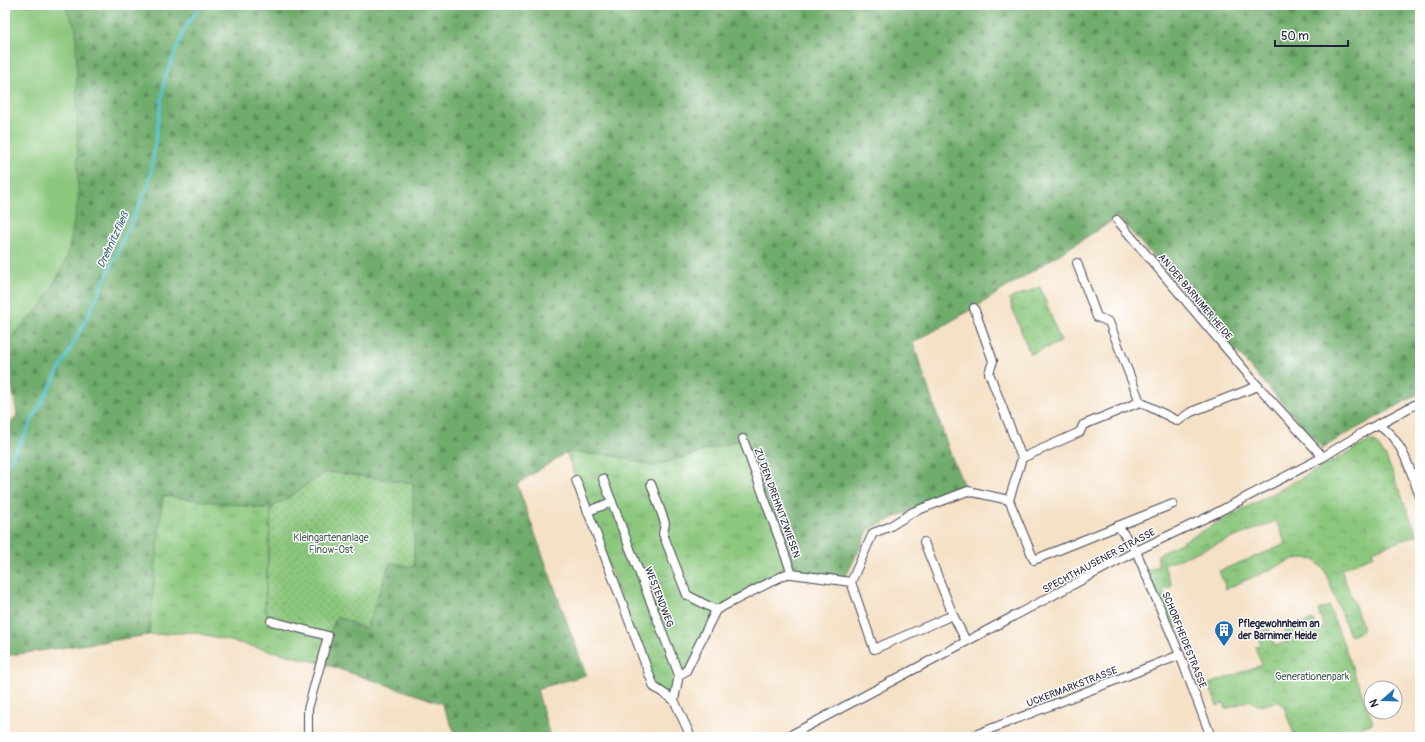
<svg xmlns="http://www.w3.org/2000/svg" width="1425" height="742" font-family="Pangolin,sans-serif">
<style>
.grass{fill:url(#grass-tufts);stroke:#56745c}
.forest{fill:url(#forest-firs);stroke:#496754}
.park{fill:url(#park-crowns);stroke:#56745c}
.garden{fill:url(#garden-dots);stroke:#56745c}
.pitch{fill:#8bc77d;stroke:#56745c}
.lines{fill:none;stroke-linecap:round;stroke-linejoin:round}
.stream{stroke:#56c3cd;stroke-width:3}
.minor-casing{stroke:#423f50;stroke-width:10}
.minor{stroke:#fff;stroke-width:8}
.labels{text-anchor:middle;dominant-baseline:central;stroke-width:3;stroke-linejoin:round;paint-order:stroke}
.street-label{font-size:10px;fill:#22223b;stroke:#fff}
.park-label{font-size:10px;fill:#475c52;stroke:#fff}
.poi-label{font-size:10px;font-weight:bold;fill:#22223b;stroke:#fff;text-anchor:start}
.water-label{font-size:11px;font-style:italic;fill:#376275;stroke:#fff}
</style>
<defs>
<pattern id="grass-tufts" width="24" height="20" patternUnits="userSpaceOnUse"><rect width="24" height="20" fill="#8bc77d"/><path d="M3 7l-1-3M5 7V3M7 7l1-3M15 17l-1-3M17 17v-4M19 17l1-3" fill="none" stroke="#71a168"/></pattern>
<pattern id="forest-firs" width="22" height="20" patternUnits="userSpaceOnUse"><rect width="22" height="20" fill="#70ac6c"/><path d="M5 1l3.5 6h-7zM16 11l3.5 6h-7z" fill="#5c8c5a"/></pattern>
<pattern id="park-crowns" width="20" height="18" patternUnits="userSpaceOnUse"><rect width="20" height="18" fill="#8bc77d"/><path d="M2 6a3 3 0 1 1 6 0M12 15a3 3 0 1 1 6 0" fill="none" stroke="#71a168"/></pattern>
<pattern id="garden-dots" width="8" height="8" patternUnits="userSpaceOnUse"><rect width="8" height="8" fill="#8bc77d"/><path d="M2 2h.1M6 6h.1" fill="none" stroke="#71a168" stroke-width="1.8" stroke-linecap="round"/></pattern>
</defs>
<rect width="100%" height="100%" fill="#fff"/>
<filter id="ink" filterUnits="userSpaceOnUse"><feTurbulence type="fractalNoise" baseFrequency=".025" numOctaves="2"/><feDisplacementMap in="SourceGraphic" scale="8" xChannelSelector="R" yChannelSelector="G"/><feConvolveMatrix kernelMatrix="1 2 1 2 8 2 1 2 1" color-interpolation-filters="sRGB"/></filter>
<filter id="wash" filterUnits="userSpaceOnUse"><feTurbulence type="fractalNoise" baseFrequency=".012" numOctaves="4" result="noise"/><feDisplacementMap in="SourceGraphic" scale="16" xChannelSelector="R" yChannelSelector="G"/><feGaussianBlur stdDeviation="0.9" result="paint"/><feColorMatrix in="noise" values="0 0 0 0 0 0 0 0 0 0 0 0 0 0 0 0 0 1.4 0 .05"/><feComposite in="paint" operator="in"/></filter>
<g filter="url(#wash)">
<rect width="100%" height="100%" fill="#f5e1c6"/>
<!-- grass -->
<g class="grass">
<polygon points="743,439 792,574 716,610 679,675 674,700 654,687 566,452 612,455 654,466"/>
<polygon points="162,495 271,509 265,608 328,636 321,663 193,632 149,635"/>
</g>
<!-- forest -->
<polygon class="forest" points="64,5 1420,5 1420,393 1322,448 1118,217 974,308 913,343 949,450 966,491 912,510 869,529 846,576 792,574 742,439 654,466 612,455 567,452 517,484 586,675 537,689 550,737 457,737 441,703 321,663 328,636 337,616 366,629 390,562 414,566 413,483 326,472 271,509 163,496 149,635 5,656 5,430 17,415 5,343 43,304 67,258 76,29"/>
<!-- park -->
<g class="park">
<polygon points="1040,287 1061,342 1030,354 1009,299"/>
<polygon points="1370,441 1374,441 1385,455 1391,469 1417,535 1372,551 1374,556 1341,569 1362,625 1362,631 1350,636 1325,571 1316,561 1308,558 1294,559 1226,589 1219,571 1286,544 1276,521 1164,565 1172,586 1163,590 1178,628 1172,631 1146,571 1158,566 1158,555"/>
<polygon points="679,576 687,595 716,610 686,671 679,675 645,589"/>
<polygon points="1329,606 1373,723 1339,737 1295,737 1284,707 1280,702 1257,705 1250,700 1226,709 1224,703 1217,706 1209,684 1262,665 1255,647 1261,645 1257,633 1269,629 1275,646 1289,641 1285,630 1313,620 1317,630 1324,627 1318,610"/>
</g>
<!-- garden -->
<polygon class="garden" points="326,472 413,483 414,567 390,562 366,629 337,616 328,636 271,621 265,608 271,509"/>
<!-- pitch -->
<polygon class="pitch" points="5,5 64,5 76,29 78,200 67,258 43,304 5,343"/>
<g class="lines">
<!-- stream -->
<polyline class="stream" points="5,471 88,316 149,184 165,77 187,24 201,5"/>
</g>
</g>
<g filter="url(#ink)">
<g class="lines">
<!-- minor casing -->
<g class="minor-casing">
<g id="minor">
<polyline points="1117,220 1258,386 1323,457"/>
<polyline points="1077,263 1097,317 1109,322 1140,402 1178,421 1191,412 1258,386"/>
<polyline points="974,308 993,361 989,373 1022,458 1009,500 1034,560 1118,526 1136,551 1180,655 1211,737"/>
<path d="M1378 424C1403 440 1410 470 1420 497"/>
<polyline points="743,439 792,574 851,582 874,649 953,615"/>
<polyline points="1022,458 1080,432 1083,425 1140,402"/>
<polyline points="603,479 679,675 674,700"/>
<polyline points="576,480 654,687 674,700 691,737"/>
<polyline points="651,484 665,523 663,534 687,595 716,610"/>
<polyline points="588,511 612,502"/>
<polyline points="1118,526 1173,504"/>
<polyline points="924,542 953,615 966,641"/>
<polyline points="851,582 873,533 889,527 913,512 968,491 1009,500"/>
<polyline points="271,621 328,636 308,709 308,731 309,737"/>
<polyline points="679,675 686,671 716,610 786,574 792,574"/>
<polyline points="787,737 1136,551 1214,514 1323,457 1367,430 1420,402"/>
<polyline points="970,737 1180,655"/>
</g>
</g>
<!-- minor -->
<use href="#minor" class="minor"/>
</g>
</g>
<!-- icons -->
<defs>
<g id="building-pin" transform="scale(1)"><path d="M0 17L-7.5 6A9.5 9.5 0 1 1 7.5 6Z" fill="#1f6fb2" stroke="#fff"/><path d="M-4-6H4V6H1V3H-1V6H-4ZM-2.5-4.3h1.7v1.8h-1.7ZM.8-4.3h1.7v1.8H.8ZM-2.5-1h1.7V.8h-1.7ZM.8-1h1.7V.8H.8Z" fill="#fff"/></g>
</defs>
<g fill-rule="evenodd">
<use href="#building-pin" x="1224" y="630"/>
</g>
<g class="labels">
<!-- street labels -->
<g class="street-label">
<text transform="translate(1195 297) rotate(50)">AN DER BARNIMER HEIDE</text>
<text transform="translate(777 503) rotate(70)">ZU DEN DREHNITZWIESEN</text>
<text transform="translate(1099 561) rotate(-28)">SPECHTHAUSENER STRASSE</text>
<text transform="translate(659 597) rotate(69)">WESTENDWEG</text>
<text transform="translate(1184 640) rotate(68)">SCHORFHEIDESTRASSE</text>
<text transform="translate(1072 687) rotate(-21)">UCKERMARKSTRASSE</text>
</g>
<!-- park labels -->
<g class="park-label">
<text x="331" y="538">Kleingartenanlage<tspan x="331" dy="12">Finow-Ost</tspan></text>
<text x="1312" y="677">Generationenpark</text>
</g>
<!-- poi labels -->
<g class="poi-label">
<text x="1238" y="624">Pflegewohnheim an<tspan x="1238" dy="12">der Barnimer Heide</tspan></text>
</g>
<!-- water labels -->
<g class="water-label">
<text transform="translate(113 240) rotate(-65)">Drehnitzfließ</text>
</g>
</g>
<!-- margin -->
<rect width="1425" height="742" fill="none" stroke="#fff" stroke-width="20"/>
<!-- north arrow -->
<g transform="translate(1383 700) rotate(250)"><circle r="19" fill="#ffffff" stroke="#a7a7b1"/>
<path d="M0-3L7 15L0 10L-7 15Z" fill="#1f6fb2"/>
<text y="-6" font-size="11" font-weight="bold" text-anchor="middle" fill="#22223b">N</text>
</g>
<!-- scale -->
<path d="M1275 40v6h73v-6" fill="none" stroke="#22223b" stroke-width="2"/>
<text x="1281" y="40" font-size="12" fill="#22223b" stroke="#ffffff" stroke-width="3" paint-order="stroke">50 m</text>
</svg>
